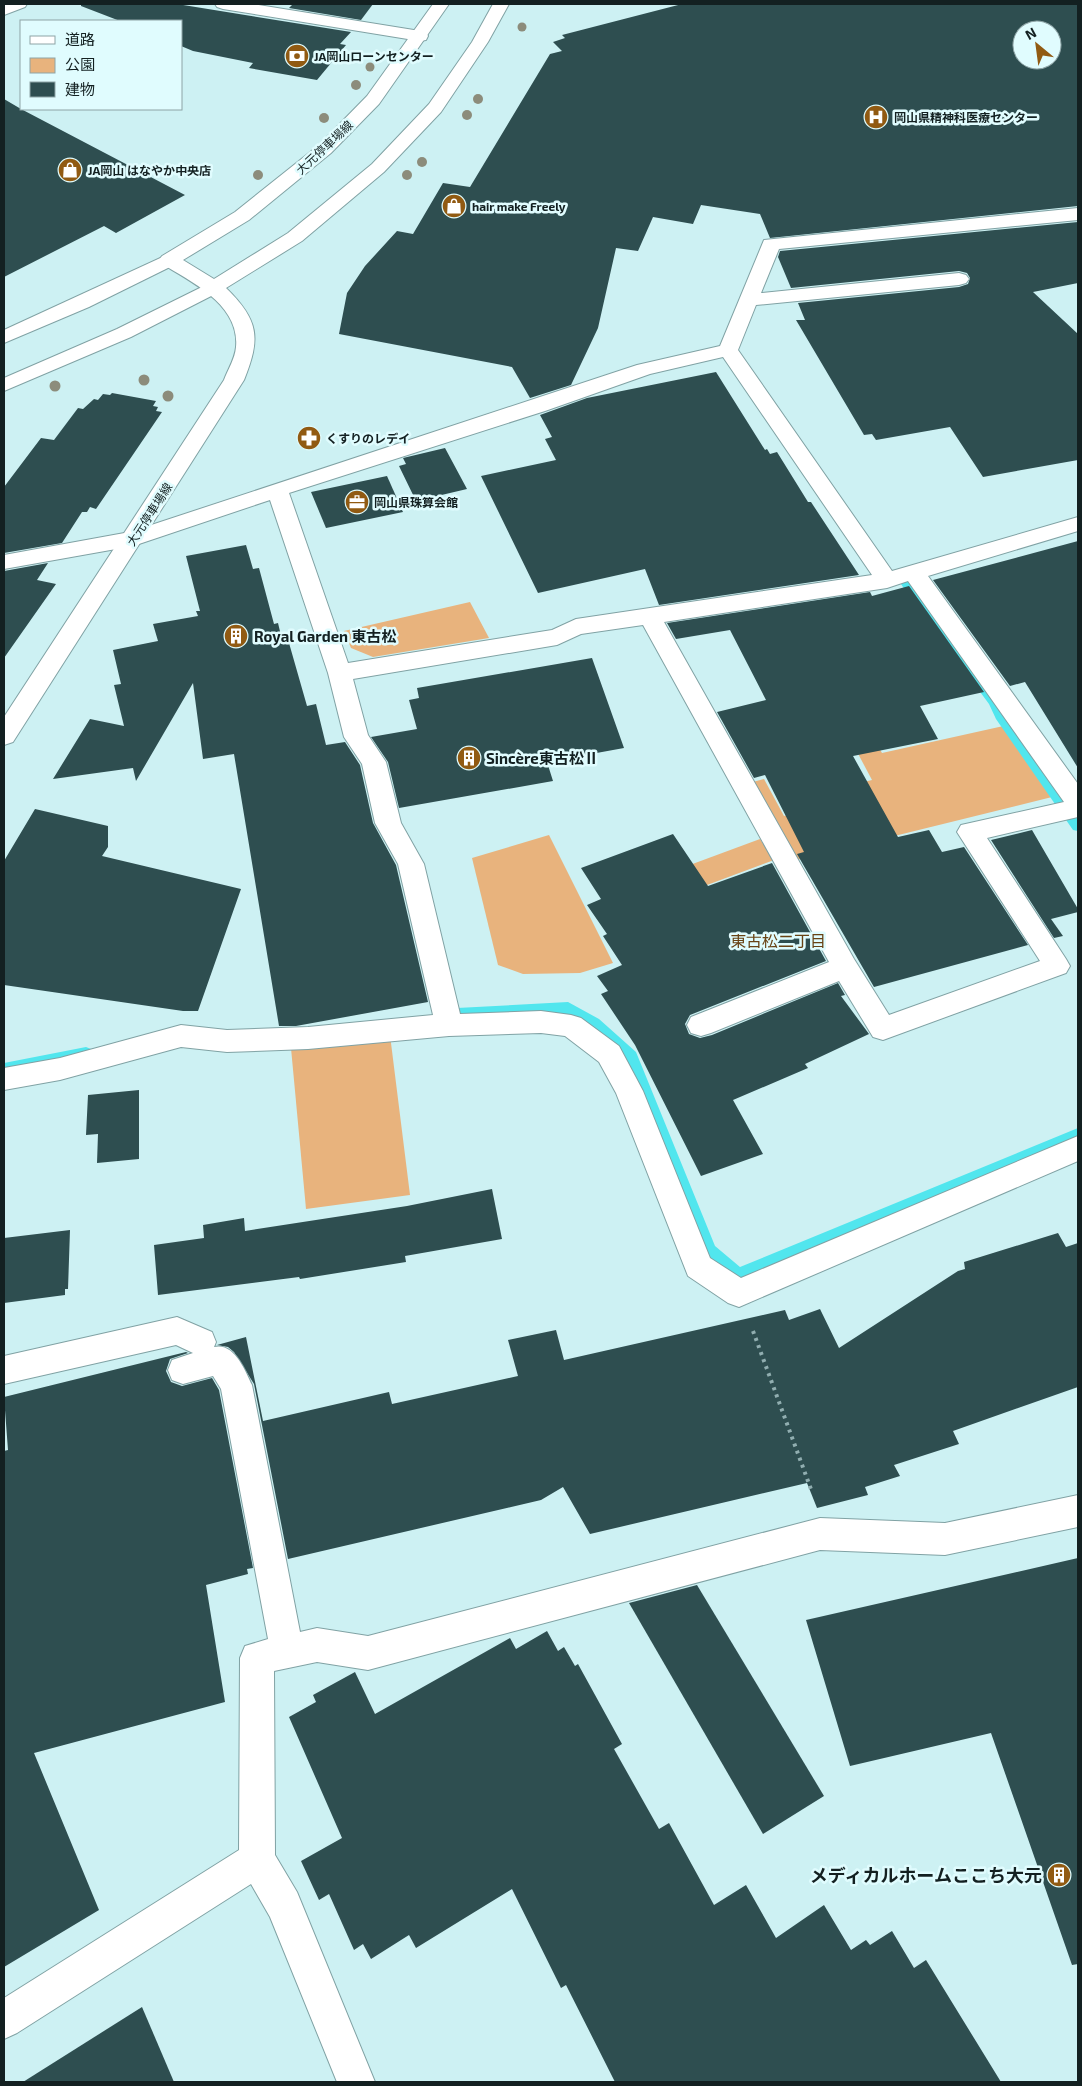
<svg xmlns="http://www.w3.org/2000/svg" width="1082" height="2086" font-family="'Exo 2','Noto Sans JP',sans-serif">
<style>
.green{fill:#e8b37d}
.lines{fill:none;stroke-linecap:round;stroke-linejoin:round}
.stream{fill:#51e6ee;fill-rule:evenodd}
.building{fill:#2e4e50;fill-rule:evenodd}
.minor-casing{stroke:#80a2a4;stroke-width:2}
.major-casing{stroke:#80a2a4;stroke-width:2}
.path{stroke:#91aeb0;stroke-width:4;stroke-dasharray:3 4.5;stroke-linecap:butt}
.minor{fill:#fff;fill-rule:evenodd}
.major{fill:#fff;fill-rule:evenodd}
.tree{fill:#8c8c7b}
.labels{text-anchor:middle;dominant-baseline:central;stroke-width:5;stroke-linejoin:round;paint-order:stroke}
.far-poi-label{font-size:12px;font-weight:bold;fill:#132021;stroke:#e0fcfe;text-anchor:start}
.far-street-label{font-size:12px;fill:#132021;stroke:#e0fcfe}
.poi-label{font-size:15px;font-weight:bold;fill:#132021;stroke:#e0fcfe;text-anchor:start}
.neighbourhood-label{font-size:16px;fill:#684214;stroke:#e0fcfe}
.near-poi-label{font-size:18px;font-weight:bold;fill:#132021;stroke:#e0fcfe;text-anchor:end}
</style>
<rect width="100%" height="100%" fill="#cdf1f3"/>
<!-- green -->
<g class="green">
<polygon points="470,602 489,638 373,657 351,648 344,631"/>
<polygon points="1008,725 1056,796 793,861 749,783 764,779 784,816 854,800 847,786 872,780 855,748 869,731 882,753"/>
<polygon points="549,835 613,963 580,973 523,974 498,965 472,858"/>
<polygon points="760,839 774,860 640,910 625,889"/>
<polygon points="390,1035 410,1195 306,1209 291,1048"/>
</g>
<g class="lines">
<!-- stream -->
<g class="stream">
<polygon points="907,580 911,581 1000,699 1007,714 1078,816 1078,831 1073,830 996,719 989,704 903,587 901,584"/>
<polygon points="568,1002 599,1019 636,1052 715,1246 740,1267 1078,1128 1078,1142 738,1282 732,1280 703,1256 625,1060 589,1027 566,1014 457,1020 452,1018 450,1014 452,1010 457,1008"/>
<polygon points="86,1047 91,1049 94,1053 91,1057 4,1075 4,1063"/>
</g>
</g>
<!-- building -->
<g class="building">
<polygon points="81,4 177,4 351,32 340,44 346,45 317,80 249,68 253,63 193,51 181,46 181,21 120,21 81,6"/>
<polygon points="293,4 373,4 361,20 289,8"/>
<path d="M682 4H1078V206L770 238 760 214 701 205 693 224 653 217 638 251 616 248 598 328 571 385 530 398 512 367 339 334 347 293 365 266 397 231 413 234 443 183 470 187 550 54 562 51 553 42 565 38 562 35ZM1022 30H1052V60H1022Z"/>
<polygon points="4,99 21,109 185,195 116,233 104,226 4,277"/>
<polygon points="1078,222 1078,283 1033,292 1078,334 1078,460 983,477 950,427 876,440 872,434 864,435 796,320 805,320 798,303 959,287 968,284 970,278 967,273 959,271 791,288 778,257 780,251"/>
<polygon points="716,372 765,450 767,449 770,454 777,452 808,502 811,502 859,575 659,605 645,569 538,593 481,476 556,460 545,439 552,437 540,415 587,398"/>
<polygon points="112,393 156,401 153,406 158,407 156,411 162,412 96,509 90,507 87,512 82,512 62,543 4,553 4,487 41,438 54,440 78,408 83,409 94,399 98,400 103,394 110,395"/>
<polygon points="445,448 467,489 416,501 399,466 406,464 403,458"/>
<polygon points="387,476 403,512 326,528 311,492"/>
<polygon points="1078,541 1078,768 1025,682 1010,686 933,580"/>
<polygon points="246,545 253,569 259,568 274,624 278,623 283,644 289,643 307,706 316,704 326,745 345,742 360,765 373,823 396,865 428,1002 296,1026 279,1026 234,754 203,759 193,683 136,781 133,768 53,779 90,719 124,726 114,685 121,684 113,650 158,641 153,624 198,616 196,611 200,611 186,556"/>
<polygon points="48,563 37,580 56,584 4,658 4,571"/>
<polygon points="909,586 984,692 920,706 938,739 853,756 898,837 929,830 942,852 964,847 1028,945 874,987 797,854 804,852 765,775 754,778 717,712 766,700 730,630 676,639 667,623 870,592 872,596"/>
<polygon points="592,658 624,748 547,762 553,781 399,808 388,762 371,737 417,729 409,700 419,698 417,688"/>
<polygon points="35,809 108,826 108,847 102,856 241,889 198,1011 183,1011 4,985 4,861"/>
<polygon points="1032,830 1078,909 1078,912 1051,919 1063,936 1054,938 991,840"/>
<polygon points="673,834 708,886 772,863 826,961 690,1015 685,1024 689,1034 700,1038 712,1035 838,983 845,995 841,996 869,1034 805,1064 808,1068 733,1100 763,1154 701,1176 635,1045 601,994 608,991 597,976 622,965 603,936 607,934 587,905 601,899 581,868"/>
<polygon points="139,1090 139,1159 97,1163 98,1134 86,1135 88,1095"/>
<polygon points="492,1189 502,1239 405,1256 406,1262 300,1279 299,1277 158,1295 154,1245 204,1238 203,1225 244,1218 245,1231 407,1206"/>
<polygon points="70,1230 68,1289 65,1289 65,1295 4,1303 4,1238"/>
<polygon points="1058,1233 1066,1247 1078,1243 1078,1387 953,1431 959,1444 894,1465 900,1476 865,1487 868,1495 817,1508 807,1483 590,1534 563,1487 541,1500 288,1559 254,1384 234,1352 228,1347 217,1345 246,1337 263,1421 389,1392 392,1404 518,1376 508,1340 556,1330 564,1360 785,1310 789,1320 820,1309 839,1348 958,1271 965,1269 964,1262"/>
<polygon points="186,1352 188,1353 170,1359 166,1371 171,1382 182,1386 212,1378 219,1390 253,1568 247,1569 248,1574 206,1585 225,1702 34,1753 99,1910 4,1967 4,1451 8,1450 4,1397"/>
<polygon points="1078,1558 1078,1964 1072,1965 991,1733 850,1766 806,1620"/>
<polygon points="697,1585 824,1796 763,1834 629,1603"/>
<polygon points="547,1631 558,1651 564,1647 575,1666 578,1664 622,1744 614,1749 659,1829 669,1823 714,1905 746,1885 776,1938 824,1905 851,1950 866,1940 870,1945 892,1931 914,1968 926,1960 1001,2082 615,2082 566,1985 561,1988 512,1889 416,1948 409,1935 371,1959 363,1944 354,1950 329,1894 319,1900 301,1861 342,1838 289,1717 316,1702 313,1695 355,1672 375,1714 510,1638 516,1649"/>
<polygon points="142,2007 174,2082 23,2082"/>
</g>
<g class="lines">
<!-- minor casing -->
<g class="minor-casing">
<g id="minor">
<polygon points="4,4 27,4 25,7 4,15"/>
<polygon points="215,4 252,4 420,31 426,32 428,36 426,40 420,41 223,9 217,7"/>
<path d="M1078 208V220L779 249 761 293 959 273 966 275 969 279 966 283 959 285 756 305 738 350 892 571 1078 517V531L928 576 1078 784V817L987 838 1066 959 1070 966 1066 973 883 1040 873 1037 839 981 711 1033 701 1036 691 1033 687 1025 691 1017 829 962 643 625 581 634 557 645 353 679 368 735 386 762 401 823 424 864 460 1014 541 1011 571 1015 581 1018 619 1046 643 1091 710 1258 741 1278 1078 1136V1161L739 1307 728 1303 688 1276 616 1093 599 1062 565 1036 541 1033 449 1036 308 1049 227 1052 181 1047 60 1080 4 1090V1068L60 1058 181 1025 227 1030 308 1027 433 1015 398 864 375 823 362 764 344 737 328 673 270 500 133 546 4 569V555L130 532 637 365 720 346 764 240ZM723 357 872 575 576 619 552 630 348 663 289 493 545 411 650 374ZM908 581 1064 802 970 823 961 825 957 832 1040 961 889 1015 854 959 664 622 887 588Z"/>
<polygon points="169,254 176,256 179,260 176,264 89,307 4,343 4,330"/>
<polygon points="214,281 221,283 224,287 221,291 131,337 4,391 4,378 117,329"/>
<path d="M177 1317 212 1332 216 1342 214 1347C234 1342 245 1370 252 1385L300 1632 317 1628 368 1636 820 1518 945 1523 1078 1495V1527L945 1555 820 1550 368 1670 317 1662 274 1671 275 1855 297 1892 375 2082H337L270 1917 251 1884 17 2033 4 2039V1998L239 1850 240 1658 245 1646 268 1639 221 1389 213 1376 183 1384 172 1380 168 1370 172 1360 193 1353 176 1345 4 1384V1356Z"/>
</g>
</g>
<!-- major casing -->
<g class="major-casing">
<path id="major" d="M433 4H449L379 104 331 153 249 220 183 260 214 279 288 233 372 164 429 104 472 42 493 4H509L488 42 441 112 384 172 302 241 226 288C259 320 261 338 244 380L13 742 4 745V717L224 380C228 369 235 359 236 347 240 305 192 282 162 264L159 260 162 256 235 212 319 145 367 96Z"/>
</g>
<!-- path -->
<polyline class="path" points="753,1331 812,1492"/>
<!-- minor -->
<use href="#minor" class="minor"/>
<!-- major -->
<use href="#major" class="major"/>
</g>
<!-- trees -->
<g class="tree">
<circle cx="522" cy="27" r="4.5"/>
<circle cx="370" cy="67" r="4.5"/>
<circle cx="356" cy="85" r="5"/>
<circle cx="478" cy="99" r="5"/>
<circle cx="467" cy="115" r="5"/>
<circle cx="324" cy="118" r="5"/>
<circle cx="422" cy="162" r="5"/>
<circle cx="258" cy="175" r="5"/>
<circle cx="407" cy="175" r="5"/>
<circle cx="144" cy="380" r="5.5"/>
<circle cx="55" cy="386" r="5.5"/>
<circle cx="168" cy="396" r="5.5"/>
</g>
<!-- icons -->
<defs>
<g id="bank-disc" transform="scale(1.25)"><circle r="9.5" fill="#915a12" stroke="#e0fcfe"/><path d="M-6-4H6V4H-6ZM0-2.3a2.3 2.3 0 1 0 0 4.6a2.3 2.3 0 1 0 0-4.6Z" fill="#fff"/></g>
<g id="hospital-disc" transform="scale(1.25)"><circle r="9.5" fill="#915a12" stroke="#e0fcfe"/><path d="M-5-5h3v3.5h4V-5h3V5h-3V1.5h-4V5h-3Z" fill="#fff"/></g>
<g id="shop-disc" transform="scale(1.25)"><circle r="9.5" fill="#915a12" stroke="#e0fcfe"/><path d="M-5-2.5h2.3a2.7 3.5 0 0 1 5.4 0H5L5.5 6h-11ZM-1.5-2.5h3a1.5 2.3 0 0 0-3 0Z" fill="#fff"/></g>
<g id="pharmacy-disc" transform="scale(1.25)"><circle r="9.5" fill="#915a12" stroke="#e0fcfe"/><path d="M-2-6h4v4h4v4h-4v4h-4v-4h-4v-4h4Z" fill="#fff"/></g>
<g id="office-disc" transform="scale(1.25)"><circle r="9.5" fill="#915a12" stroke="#e0fcfe"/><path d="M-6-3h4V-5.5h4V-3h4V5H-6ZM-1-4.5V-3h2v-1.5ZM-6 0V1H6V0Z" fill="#fff"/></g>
<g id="building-disc" transform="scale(1.25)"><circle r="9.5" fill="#915a12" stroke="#e0fcfe"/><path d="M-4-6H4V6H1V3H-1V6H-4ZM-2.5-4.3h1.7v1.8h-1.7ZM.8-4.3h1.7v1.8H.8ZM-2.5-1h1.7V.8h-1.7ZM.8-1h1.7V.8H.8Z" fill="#fff"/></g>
</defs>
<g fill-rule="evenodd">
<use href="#bank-disc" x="297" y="56"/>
<use href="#hospital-disc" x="876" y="117"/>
<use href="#shop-disc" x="70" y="170"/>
<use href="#shop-disc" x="454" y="206"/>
<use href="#pharmacy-disc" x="309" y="438"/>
<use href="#office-disc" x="357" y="502"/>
<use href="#building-disc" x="236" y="636"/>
<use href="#building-disc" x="469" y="758"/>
<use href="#building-disc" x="1059" y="1875"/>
</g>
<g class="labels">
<!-- far-poi labels -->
<g class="far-poi-label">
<text x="314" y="56">JA岡山ローンセンター</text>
<text x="894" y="117">岡山県精神科医療センター</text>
<text x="88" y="170">JA岡山 はなやか中央店</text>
<text x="472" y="206">hair make Freely</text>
<text x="326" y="438">くすりのレデイ</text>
<text x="374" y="502">岡山県珠算会館</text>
</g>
<!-- far-street labels -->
<g class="far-street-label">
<text transform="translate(324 147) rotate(-43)">大元停車場線</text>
<text transform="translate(149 514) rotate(-57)">大元停車場線</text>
</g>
<!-- poi labels -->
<g class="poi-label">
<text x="254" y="636">Royal Garden 東古松</text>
<text x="486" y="758">Sincère東古松Ⅱ</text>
</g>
<!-- neighbourhood labels -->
<g class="neighbourhood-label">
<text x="778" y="940">東古松二丁目</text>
</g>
<!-- near-poi labels -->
<g class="near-poi-label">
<text x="1042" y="1875">メディカルホームここち大元</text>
</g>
</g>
<!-- border -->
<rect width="1082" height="2086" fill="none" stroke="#132021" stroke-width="10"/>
<!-- legend -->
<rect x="20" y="20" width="162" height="90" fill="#e0fcfe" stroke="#8ea4a6"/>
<rect x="30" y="36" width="25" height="8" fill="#ffffff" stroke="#8ea4a6"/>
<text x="65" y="45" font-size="15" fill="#132021">道路</text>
<rect x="30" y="58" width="25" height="15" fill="#e8b37d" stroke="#8ea4a6"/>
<text x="65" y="70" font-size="15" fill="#132021">公園</text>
<rect x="30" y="82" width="25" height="15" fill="#2e4e50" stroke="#8ea4a6"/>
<text x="65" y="95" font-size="15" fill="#132021">建物</text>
<!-- north arrow -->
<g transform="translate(1037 45) rotate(331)"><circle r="24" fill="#e0fcfe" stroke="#8ea4a6"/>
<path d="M0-4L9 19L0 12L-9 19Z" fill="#915a12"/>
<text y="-8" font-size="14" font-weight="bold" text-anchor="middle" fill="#132021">N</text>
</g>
</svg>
